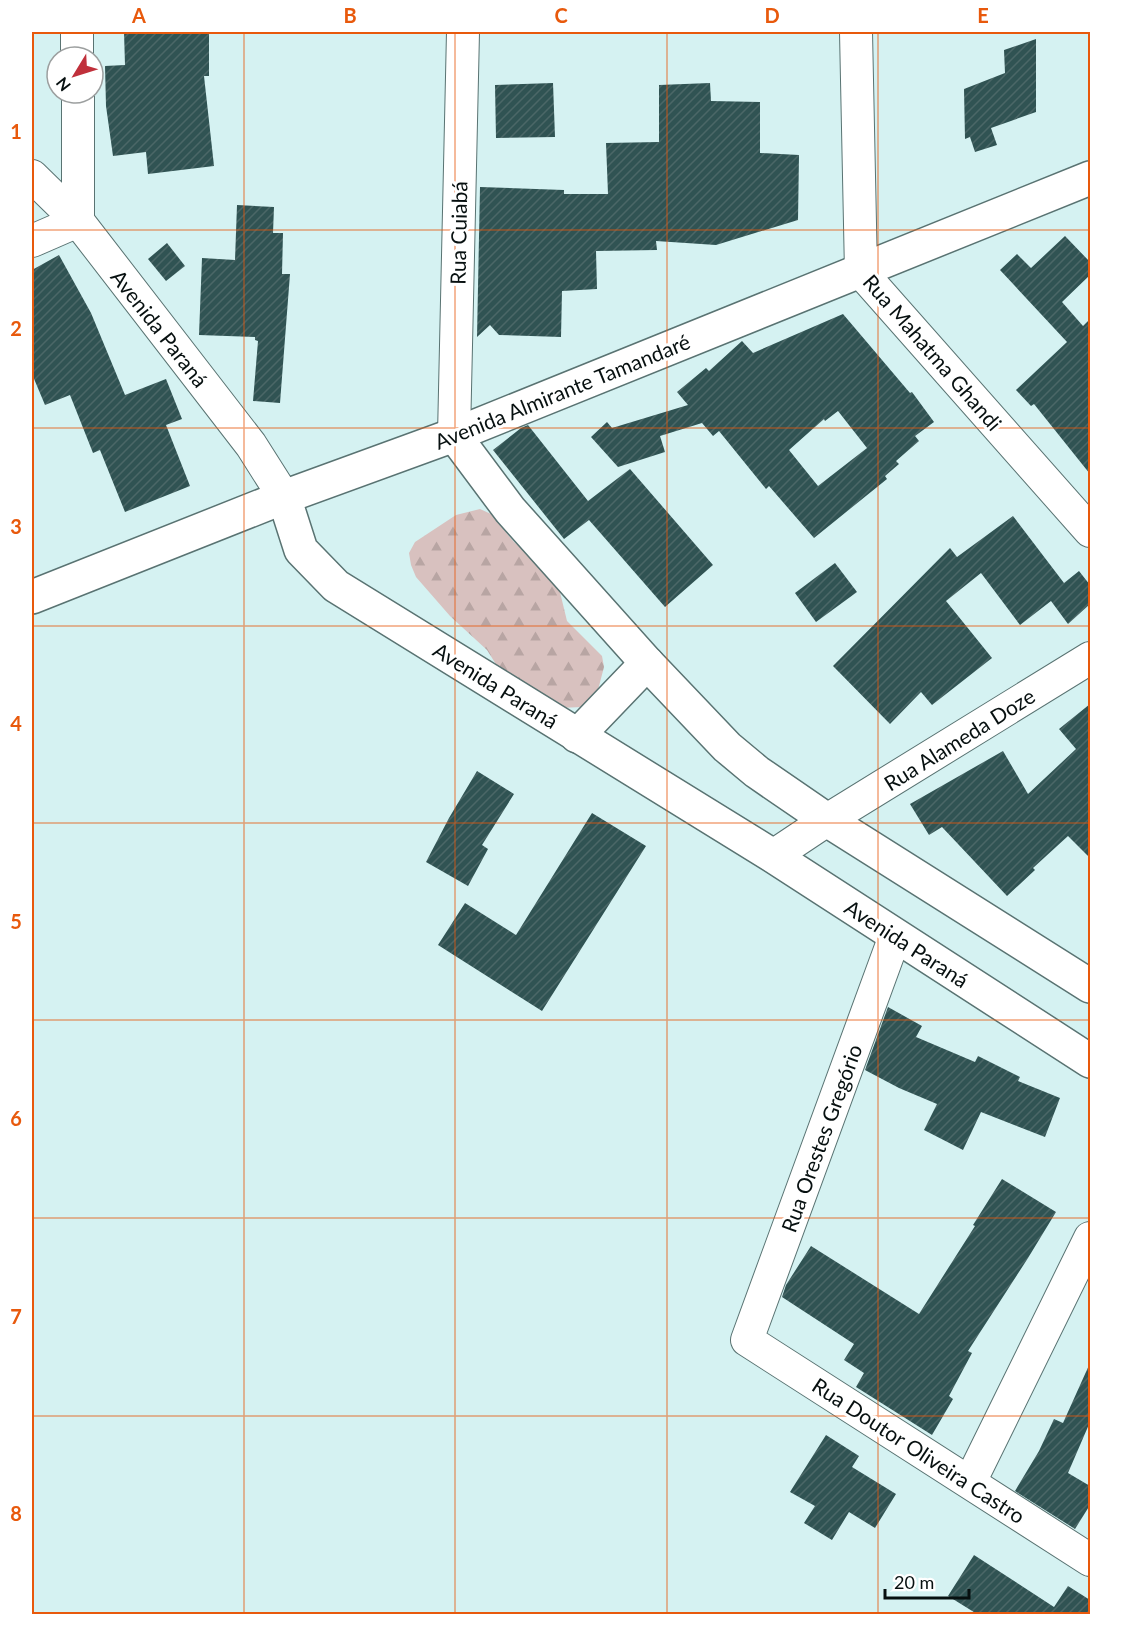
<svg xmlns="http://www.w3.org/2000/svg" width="1122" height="1646" font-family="Lato,sans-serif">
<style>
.forest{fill:url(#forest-firs)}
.building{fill:url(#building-hatch);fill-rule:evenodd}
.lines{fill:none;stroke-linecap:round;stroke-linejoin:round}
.street-casing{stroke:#597372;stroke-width:34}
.secondary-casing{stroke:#597372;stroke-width:36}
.highway-casing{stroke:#597372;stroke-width:36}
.street{stroke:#fff;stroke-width:32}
.secondary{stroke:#fff;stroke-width:33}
.highway{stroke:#fff;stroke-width:33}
.grid{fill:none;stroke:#e8590c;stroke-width:1.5;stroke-opacity:0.55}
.labels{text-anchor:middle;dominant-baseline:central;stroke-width:6;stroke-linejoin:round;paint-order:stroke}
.street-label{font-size:21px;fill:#071010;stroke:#fff}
.neatline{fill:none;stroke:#e8590c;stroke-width:2}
.grid-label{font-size:20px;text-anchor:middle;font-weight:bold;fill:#e8590c}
</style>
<defs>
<pattern id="forest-firs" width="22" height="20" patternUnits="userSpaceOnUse" patternTransform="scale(1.5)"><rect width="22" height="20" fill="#d8c1bf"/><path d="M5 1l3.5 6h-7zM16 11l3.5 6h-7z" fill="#b8a5a3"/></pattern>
<pattern id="building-hatch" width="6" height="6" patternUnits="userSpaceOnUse" patternTransform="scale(1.5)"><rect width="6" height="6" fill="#305353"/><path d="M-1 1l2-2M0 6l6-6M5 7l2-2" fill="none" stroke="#4b6767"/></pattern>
</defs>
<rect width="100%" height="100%" fill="#d5f2f2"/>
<!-- forest -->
<polygon class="forest" points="480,509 491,514 514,542 534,558 559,588 567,621 602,656 604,667 598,690 591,700 583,707 558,708 504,677 487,650 450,616 416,577 411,565 409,553 415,542 456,515"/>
<!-- building -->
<g class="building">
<polygon points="124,32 209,32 209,76 204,76 214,166 148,174 146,152 113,156 106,106 105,66 125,65"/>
<polygon points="1036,39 1036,112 991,128 997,145 975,152 970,137 965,139 964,89 1005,73 1004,50"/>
<polygon points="553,83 555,137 496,138 495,85"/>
<polygon points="710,83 711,101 760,102 760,153 799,155 798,220 716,245 656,241 657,250 596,251 597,289 562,291 561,337 499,335 490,325 477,337 480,187 564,190 564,194 608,194 606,143 659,142 659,85"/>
<polygon points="237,205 274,207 273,233 283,233 282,274 290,274 280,403 253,401 258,341 255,340 255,337 199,335 202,258 235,260"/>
<polygon points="1065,236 1090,262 1090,275 1062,302 1083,326 1090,319 1090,474 1034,404 1031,406 1016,390 1067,342 1000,270 1017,254 1031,268"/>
<polygon points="167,243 185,266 166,281 148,259"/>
<polygon points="59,255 91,313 125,395 166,379 182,419 166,425 190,486 125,512 100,450 93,453 70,395 45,405 32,374 32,270"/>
<path d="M843 314 910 393 912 392 934 422 915 436 919 441 896 461 899 464 885 476 887 479 814 538 769 486 766 489 719 431 713 436 702 423 660 436 665 452 618 467 591 437 607 422 612 428 688 405 677 392 706 368 709 371 742 341 753 353ZM838 411 867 448 818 486 789 450 824 419 825 421Z"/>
<polygon points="528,425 588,501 630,469 713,565 665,607 589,520 564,539 493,450 521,428"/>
<polygon points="1013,516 1064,583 1079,571 1090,585 1090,604 1068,624 1051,601 1020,625 981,573 946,601 992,658 932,705 921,692 890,724 833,666 950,548 957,557"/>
<polygon points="835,563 857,592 816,622 795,593"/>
<polygon points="1090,704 1090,858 1068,836 1033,868 1035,870 1007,896 942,827 929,835 910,804 1003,751 1028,794 1076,749 1059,729"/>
<polygon points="477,771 514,794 482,845 488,849 468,886 426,862 449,818"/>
<polygon points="592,813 646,846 542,1011 438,945 465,903 516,935"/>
<polygon points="888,1007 922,1026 916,1037 975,1062 978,1056 1020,1077 1018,1081 1060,1098 1045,1137 981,1112 963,1150 924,1130 937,1104 899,1088 865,1070"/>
<polygon points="1002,1179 1056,1212 1028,1258 968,1351 972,1353 949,1396 953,1399 932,1435 856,1387 864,1373 844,1360 854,1344 782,1297 786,1285 811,1246 919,1314 975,1226 973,1225"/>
<polygon points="1090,1363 1090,1422 1068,1473 1090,1486 1090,1505 1075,1529 1015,1491 1039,1451 1054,1419 1063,1423"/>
<polygon points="826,1435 859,1456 852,1467 896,1494 875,1528 849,1512 832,1540 804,1523 815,1506 790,1492"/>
<polygon points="974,1555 1054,1607 1068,1586 1090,1600 1090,1614 977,1614 948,1596"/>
</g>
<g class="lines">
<!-- street casing -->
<g class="street-casing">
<g id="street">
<polyline points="77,32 77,57"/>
<polyline points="856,32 861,272 1090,531"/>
<polyline points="32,176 78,221 251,445 284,497"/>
<polyline points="32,241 78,221 78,93"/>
<polyline points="454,435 463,32"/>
<polyline points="773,856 827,820 1090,658"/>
<polyline points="895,936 747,1340 1090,1560"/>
<polyline points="970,1482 1090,1238"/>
</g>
</g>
<!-- secondary casing -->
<g class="secondary-casing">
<g id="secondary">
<polyline points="454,435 510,510 647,663 727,747 757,772 827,820 1090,986"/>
<polyline points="284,497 301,550 336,586 773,856 1090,1061"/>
<polyline points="577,736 647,663"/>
</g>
</g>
<!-- highway casing -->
<g class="highway-casing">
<polyline id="highway" points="32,597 284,497 454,435 1090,178"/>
</g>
<!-- street -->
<use href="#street" class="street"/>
<!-- secondary -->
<use href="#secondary" class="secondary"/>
<!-- highway -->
<use href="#highway" class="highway"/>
</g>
<!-- grid -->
<path class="grid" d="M244 32V1614M455 32V1614M667 32V1614M878 32V1614M32 230H1090M32 428H1090M32 626H1090M32 823H1090M32 1020H1090M32 1218H1090M32 1416H1090"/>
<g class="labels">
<!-- street labels -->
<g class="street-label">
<text transform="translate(458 233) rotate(-89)">Rua Cuiabá</text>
<text transform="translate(160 328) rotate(52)">Avenida Paraná</text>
<text transform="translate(933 352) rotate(49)">Rua Mahatma Ghandi</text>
<text transform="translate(562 391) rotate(-22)">Avenida Almirante Tamandaré</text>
<text transform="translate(496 685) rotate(32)">Avenida Paraná</text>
<text transform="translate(959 739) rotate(-32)">Rua Alameda Doze</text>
<text transform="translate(907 943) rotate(33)">Avenida Paraná</text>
<text transform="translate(821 1138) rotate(-70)">Rua Orestes Gregório</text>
<text transform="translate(919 1450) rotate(33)">Rua Doutor Oliveira Castro</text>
</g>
</g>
<!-- border -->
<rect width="1122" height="1646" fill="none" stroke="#ffffff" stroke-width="66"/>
<!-- north arrow -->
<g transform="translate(75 75) rotate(232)"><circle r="28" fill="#ffffff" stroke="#9c9f9f" stroke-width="1.5"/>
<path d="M0-4.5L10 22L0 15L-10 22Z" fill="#c0303b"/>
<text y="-9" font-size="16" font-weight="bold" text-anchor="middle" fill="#071010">N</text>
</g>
<!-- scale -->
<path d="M885 1589v9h84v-9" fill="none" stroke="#071010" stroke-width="3"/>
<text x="894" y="1589" font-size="18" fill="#071010" stroke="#ffffff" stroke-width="4.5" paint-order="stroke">20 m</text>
<rect x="33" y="33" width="1056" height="1580" class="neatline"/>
<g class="grid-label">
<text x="139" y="23">A</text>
<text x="350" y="23">B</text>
<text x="561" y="23">C</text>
<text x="772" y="23">D</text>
<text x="983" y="23">E</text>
<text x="16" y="139">1</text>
<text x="16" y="336">2</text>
<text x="16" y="534">3</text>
<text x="16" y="731">4</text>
<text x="16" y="929">5</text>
<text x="16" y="1126">6</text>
<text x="16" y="1324">7</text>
<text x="16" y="1521">8</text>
</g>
</svg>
